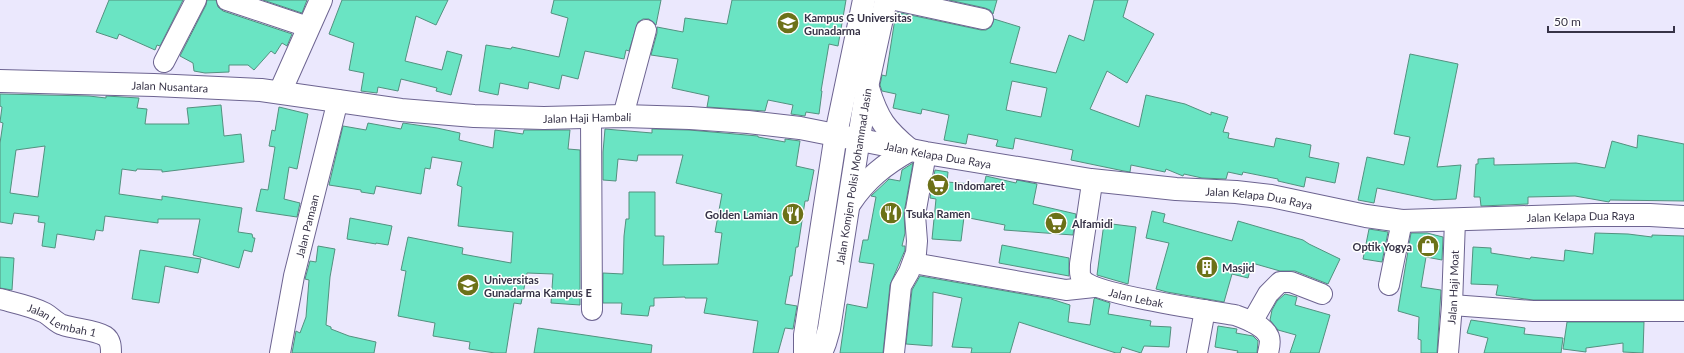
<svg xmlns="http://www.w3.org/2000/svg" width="1684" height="353" font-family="Lato,sans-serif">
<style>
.building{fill:#6ae4c3;stroke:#53917f;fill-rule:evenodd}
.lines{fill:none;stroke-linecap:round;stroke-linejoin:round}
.minor-casing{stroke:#6d6491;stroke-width:22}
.tertiary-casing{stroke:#6d6491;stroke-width:24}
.secondary-casing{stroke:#6d6491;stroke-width:24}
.primary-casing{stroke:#6d6491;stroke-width:24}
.minor{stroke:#fff;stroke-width:20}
.tertiary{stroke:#fff;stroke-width:22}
.secondary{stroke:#fff;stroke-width:22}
.primary{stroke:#fff;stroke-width:22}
.labels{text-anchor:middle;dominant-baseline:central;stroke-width:3;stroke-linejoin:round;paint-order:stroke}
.poi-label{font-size:11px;font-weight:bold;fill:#373347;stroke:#fff;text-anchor:start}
.street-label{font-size:11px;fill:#373347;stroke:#fff}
</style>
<rect width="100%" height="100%" fill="#ebe8fd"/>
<!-- building -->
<g class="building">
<polygon points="109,0 183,0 160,46 157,45 155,50 119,34 117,39 96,32"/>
<polygon points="207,0 216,0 218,7 223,11 292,34 287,46 282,43 275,54 271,51 254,70 248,65 229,65 229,72 205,73 194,71 193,63 180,56 206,5"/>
<polygon points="263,0 307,0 302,13"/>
<polygon points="342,0 448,0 436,25 416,16 405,61 442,70 447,51 462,55 451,95 436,91 437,88 401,79 398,91 378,87 377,93 361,91 364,73 349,70 354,43 329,34"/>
<polygon points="554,0 661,0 656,25 649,19 643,19 638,22 629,51 626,50 624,59 585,51 578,79 562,75 559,89 529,82 528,89 500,83 498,95 479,91 486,45 511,49 512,47 559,57 568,18 551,13"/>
<polygon points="732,0 846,0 838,46 829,44 821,91 822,91 819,114 806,112 805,116 791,114 793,105 768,100 765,111 707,107 709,96 672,88 678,59 651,55 657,33 657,27 683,32 685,18 727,24"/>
<polygon points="949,0 997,0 993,14 990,10 985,8"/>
<path d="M1094 0H1128L1123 17 1154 34 1127 83 1107 71 1090 109 1139 127 1146 95 1185 104 1211 115V112L1228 117 1223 132 1229 133 1228 138 1274 147 1276 138 1311 145 1309 157 1339 163 1335 183 1306 177 1304 187 1278 181V179L1243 172 1242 175 1228 172 1226 179 1202 178 1184 174 1183 176 1166 169 1165 172 1131 165 1130 172 1124 171 1071 160 1073 150 1015 138 1013 149 996 146 998 140 968 134 966 144 944 140 949 115 922 109 921 114 893 108 896 94 882 91 880 85 882 75 886 76 896 12 981 30H986L991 27 994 19 1020 27 1010 63 1056 73 1069 35 1084 41ZM1012 81 1047 88 1041 117 1006 110Z"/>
<polygon points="1410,54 1458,64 1437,167 1461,165 1456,199 1434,200 1377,188 1374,203 1358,200 1367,157 1404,165 1410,137 1394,134"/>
<path d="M0 94 89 96 106 98V96L139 98 137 108 147 109 145 124H189L187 108 221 105 224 136 241 134 244 162 162 172V170L137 169 136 171 122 169 119 194 162 200V196L242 208 238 232 252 234 253 238H255L252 252 244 250 239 268 193 255 200 219H158V223L105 216 103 231 96 230 94 240 57 234 55 248 42 246 45 223 38 222 39 216 14 213 12 224 0 222V143L3 123 0 122 2 107 0 106ZM45 146 38 197 10 193 16 150Z"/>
<polygon points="279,107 308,114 297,169 289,167 284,199 300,203 297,217 256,211 261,189 268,190 275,147 269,146 272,130 275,131"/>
<polygon points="368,123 401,129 403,123 437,128 460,133 459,140 493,148 495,130 523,134 524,130 570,130 568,149 580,150 580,305 551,303 553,274 527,273 521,304 514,303 506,353 495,353 469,349 470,342 433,336 435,323 398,316 406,271 401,270 408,237 463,248 462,254 511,263 513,232 458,226 462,187 457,185 462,162 432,157 430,169 425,168 421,194 376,186 374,194 361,192 361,190 329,185 343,126 366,130"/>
<polygon points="605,129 652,133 652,129 689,130 758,136 758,137 785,142 785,139 800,141 796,166 814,170 808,201 805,201 798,247 796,247 792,276 790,276 785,304 797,306 793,329 785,328 778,353 753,353 758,321 704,313 707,298 685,298 685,297 654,298 654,306 650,306 648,316 621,314 622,303 603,303 603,273 623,274 624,236 626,219 629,219 629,192 655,192 655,236 664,236 663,265 718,264 722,233 715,232 722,194 676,183 683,155 638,155 637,161 618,159 616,181 603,180 603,152"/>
<polygon points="1638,135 1684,144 1684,201 1610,200 1609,202 1575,196 1528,197 1528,204 1481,206 1480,197 1474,197 1476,164 1478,164 1478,159 1494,158 1494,165 1576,163 1605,168 1612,141 1637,148"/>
<polygon points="913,163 904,213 905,233 902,246 905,246 905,250 890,285 883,353 840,353 847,304 867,308 874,264 859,262 863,240 868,240 876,197 871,196 889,179 900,181 902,170"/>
<polygon points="935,170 948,172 947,182 984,185 986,176 1016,183 1017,180 1037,184 1033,204 1076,214 1073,235 1004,230 1005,225 964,217 961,241 932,239 936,199 930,198"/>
<polygon points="1152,211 1165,214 1163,222 1232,241 1238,221 1303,240 1309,244 1340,259 1328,284 1295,271 1280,271 1252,263 1248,278 1232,274 1224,302 1167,292 1156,289 1169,243 1146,238"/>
<polygon points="350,218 392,226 388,245 376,243 376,244 347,239"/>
<polygon points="1104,223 1136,227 1128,284 1097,275"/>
<polygon points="1369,229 1388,232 1382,262 1363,259"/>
<polygon points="1411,233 1427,233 1443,237 1442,260 1426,257 1421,287 1441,290 1437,353 1421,353 1421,340 1418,339 1419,317 1398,311"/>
<polygon points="1595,233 1628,234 1652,237 1652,235 1684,236 1684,300 1533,300 1496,295 1498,285 1471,284 1473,247 1491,248 1491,253 1530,259 1531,257 1564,261 1565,250 1593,254"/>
<polygon points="1002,245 1069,258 1069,276 999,263"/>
<polygon points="318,246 335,249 330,277 326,325 331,327 331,329 349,336 376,342 374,353 292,353 296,331 300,333 306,317 309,280 305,279 310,261 316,262"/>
<polygon points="140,250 201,259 198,273 165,266 159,303 132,299"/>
<polygon points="0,257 14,258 12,290 0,288"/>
<polygon points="920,276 1051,299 1070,305 1068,322 1090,325 1094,299 1095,298 1110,303 1108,314 1151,321 1150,326 1171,327 1169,347 1144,346 1141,353 1122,347 1120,353 1116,353 1019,322 1010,353 971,353 972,348 952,347 962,298 933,292 932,346 906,344 912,290"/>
<polygon points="1285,294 1297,297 1295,305 1330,315 1319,353 1290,353 1296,335 1278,330 1270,320 1272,310 1277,301"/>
<polygon points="1471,320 1525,328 1524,334 1563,338 1561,353 1484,353 1488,338 1467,333"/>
<polygon points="1567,322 1644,322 1643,353 1623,352 1623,343 1586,348 1586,352 1563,349"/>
<polygon points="1218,326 1237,329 1236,333 1253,336 1258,341 1257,353 1237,353 1238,351 1215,347"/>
<polygon points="538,328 652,345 651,353 534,353"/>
</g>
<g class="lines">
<!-- minor casing -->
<g class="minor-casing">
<g id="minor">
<polyline points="227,0 308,27"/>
<polyline points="895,0 983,19"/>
<polyline points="164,62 196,0"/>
<polyline points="623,116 646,30"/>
<polyline points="591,117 592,310"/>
<path id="s1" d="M1091 180V190L1080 264C1080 269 1079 275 1082 279 1094 294 1210 311 1235 315 1246 319 1264 325 1269 337 1271 342 1269 348 1268 353"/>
<polyline points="913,263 1066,290 1094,287"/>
<polyline points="1389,285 1402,221"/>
<path id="s2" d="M0 299C15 303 31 306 45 313 52 317 56 323 63 325 75 329 96 330 105 336 111 340 111 347 111 353"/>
<polyline points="1452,305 1533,311 1684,311"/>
<polyline points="1252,322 1268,294 1280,282 1291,282 1322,294"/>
<path id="s3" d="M280 353 294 276 338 100"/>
<polyline points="894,353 901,286 909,272 916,253 917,241 915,215 926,153"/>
<polyline points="1197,353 1205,310"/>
<path id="s4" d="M1448 353 1452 305 1455 220"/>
</g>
</g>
<!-- tertiary casing -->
<g class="tertiary-casing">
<polyline id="tertiary" points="280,92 321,0"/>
</g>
<!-- secondary casing -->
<g class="secondary-casing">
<g id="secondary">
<path id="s5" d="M0 81 154 85 261 90 401 110 474 116 544 118 623 116 690 118 748 122 800 128 926 153 1091 180 1176 189 1236 192 1271 196 1366 216 1402 221 1594 215H1650L1684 217"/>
</g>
</g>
<!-- primary casing -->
<g class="primary-casing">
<g id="primary">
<path d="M850 203C866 179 885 164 910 150 885 129 878 120 868 88"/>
<polyline points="805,353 805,335 836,134 864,0"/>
<path id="s6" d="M821 353 825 343 829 329 867 87 886 0"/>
</g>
</g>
<!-- minor -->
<use href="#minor" class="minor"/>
<!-- tertiary -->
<use href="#tertiary" class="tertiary"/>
<!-- secondary -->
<use href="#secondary" class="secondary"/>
<!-- primary -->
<use href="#primary" class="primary"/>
</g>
<!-- icons -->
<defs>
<g id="university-disc" transform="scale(1.15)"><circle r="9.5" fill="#6c7118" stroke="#fff"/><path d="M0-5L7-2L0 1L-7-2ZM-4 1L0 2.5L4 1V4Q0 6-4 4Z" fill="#fff"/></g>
<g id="supermarket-disc" transform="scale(1.15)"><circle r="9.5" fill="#6c7118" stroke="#fff"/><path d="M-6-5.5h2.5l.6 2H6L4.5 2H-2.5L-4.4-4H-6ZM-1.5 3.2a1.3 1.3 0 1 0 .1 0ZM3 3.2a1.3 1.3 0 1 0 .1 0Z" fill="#fff"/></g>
<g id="restaurant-disc" transform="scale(1.15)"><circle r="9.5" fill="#6c7118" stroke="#fff"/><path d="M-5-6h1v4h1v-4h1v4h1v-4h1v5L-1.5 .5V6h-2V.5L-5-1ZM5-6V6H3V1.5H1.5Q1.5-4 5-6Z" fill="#fff"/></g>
<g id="shop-disc" transform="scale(1.15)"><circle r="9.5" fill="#6c7118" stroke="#fff"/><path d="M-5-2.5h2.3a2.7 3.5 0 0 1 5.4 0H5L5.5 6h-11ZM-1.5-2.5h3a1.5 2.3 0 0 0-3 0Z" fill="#fff"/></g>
<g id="building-disc" transform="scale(1.15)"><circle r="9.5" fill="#6c7118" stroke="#fff"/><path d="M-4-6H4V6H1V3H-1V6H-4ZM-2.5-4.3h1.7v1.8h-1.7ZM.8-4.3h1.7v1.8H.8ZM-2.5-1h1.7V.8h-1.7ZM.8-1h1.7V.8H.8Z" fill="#fff"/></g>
</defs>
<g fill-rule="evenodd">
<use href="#university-disc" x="788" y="23"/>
<use href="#supermarket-disc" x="938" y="185"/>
<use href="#restaurant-disc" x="891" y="213"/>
<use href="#restaurant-disc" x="793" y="214"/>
<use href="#supermarket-disc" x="1056" y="223"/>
<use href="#shop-disc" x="1428" y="246"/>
<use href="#building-disc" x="1207" y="267"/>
<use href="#university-disc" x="468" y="285"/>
</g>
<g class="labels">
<!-- poi labels -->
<g class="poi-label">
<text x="804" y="17">Kampus G Universitas<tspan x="804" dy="13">Gunadarma</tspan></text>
<text x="954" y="185">Indomaret</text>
<text x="906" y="213">Tsuka Ramen</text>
<text x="778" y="214" text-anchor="end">Golden Lamian</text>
<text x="1072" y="223">Alfamidi</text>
<text x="1412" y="246" text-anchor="end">Optik Yogya</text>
<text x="1222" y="267">Masjid</text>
<text x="484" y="279">Universitas<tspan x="484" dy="13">Gunadarma Kampus E</tspan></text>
</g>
<!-- street labels -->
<g class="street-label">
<text stroke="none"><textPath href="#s5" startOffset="170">Jalan Nusantara</textPath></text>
<text stroke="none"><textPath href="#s5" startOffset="589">Jalan Haji Hambali</textPath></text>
<text stroke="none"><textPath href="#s5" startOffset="943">Jalan Kelapa Dua Raya</textPath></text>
<text stroke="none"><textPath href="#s6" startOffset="180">Jalan Komjen Polisi Mohammad Jasin</textPath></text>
<text stroke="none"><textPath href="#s5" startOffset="1267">Jalan Kelapa Dua Raya</textPath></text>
<text stroke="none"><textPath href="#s5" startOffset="1591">Jalan Kelapa Dua Raya</textPath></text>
<text stroke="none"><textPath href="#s3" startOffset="130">Jalan Pamaan</textPath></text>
<text stroke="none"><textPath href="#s4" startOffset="66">Jalan Haji Moat</textPath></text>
<text stroke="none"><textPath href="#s1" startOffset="158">Jalan Lebak</textPath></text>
<text stroke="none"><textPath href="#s2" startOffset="66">Jalan Lembah 1</textPath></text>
</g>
</g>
<!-- scale -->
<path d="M1548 26v6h126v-6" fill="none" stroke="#373347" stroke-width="2"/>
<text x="1554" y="26" font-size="12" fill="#373347" stroke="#ffffff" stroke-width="3" paint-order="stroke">50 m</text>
</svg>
